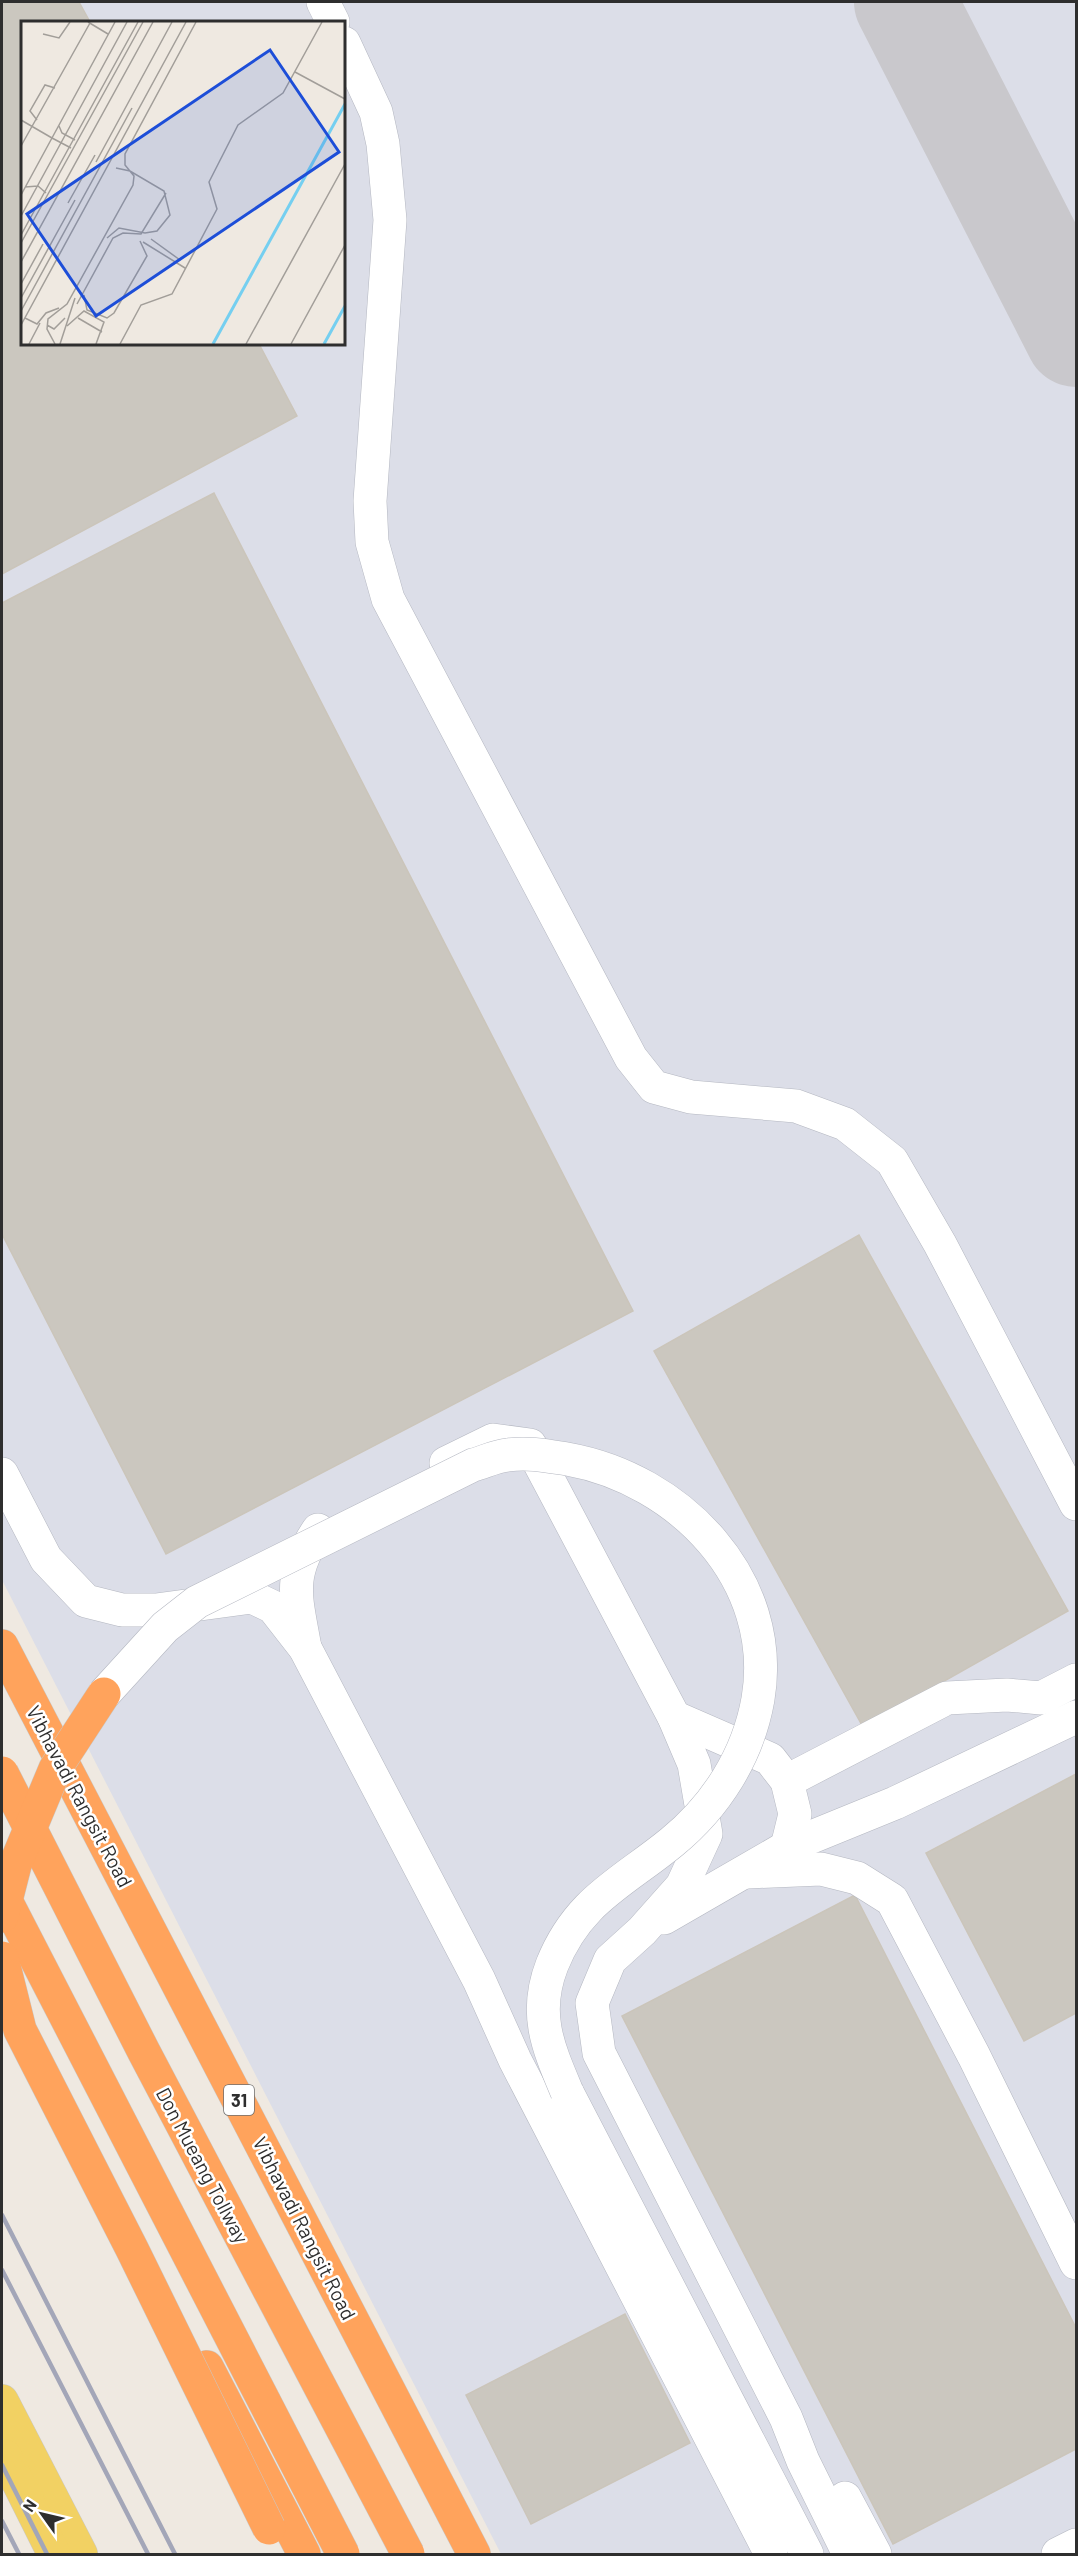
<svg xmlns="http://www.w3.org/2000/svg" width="1078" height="2556" font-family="Barlow,sans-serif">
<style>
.airport{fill:#dcdee8;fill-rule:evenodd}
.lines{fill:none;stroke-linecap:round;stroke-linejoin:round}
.taxiway{stroke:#c9c8cc;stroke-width:102}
.building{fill:#cbc7bf;stroke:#cbc5ba;stroke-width:1.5}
.minor-casing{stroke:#b4b7c1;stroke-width:34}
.major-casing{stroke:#c9c9c9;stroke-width:34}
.highway-casing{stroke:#c9c9c9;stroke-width:34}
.minor{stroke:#fff;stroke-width:33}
.major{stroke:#f2d163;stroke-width:33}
.highway{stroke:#ffa35c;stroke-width:33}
.rail{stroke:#a3a6b8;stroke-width:4.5}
.minor-bridge-casing{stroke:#b4b7c1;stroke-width:34;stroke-linecap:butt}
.highway-bridge-casing{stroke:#c9c9c9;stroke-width:34;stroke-linecap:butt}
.minor-bridge{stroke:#fff;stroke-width:33}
.highway-bridge{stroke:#ffa35c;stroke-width:33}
.labels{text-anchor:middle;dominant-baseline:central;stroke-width:5;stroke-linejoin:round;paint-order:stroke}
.shield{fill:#fff;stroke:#6d6d6d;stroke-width:1.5}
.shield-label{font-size:18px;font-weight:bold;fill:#2e2e2e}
.street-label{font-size:20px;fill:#2e2e2e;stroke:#fff}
.inset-river{fill:none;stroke:#75cff0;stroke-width:3}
.inset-road{fill:none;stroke:#a29e99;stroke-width:1.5}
.view{fill:#1d4ed8;fill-opacity:0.15;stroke:#1d4ed8;stroke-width:3}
.inset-edge{fill:none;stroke:#2e2e2e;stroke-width:3}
</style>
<rect width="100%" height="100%" fill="#efe9e1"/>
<!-- airport -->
<path class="airport" d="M2 2H1076V2554H501L2 1580ZM22 22H344V344H22Z"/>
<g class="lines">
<!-- taxiway -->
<polyline class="taxiway" points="905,2 1076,336"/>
</g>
<!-- building -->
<g class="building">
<polygon points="2,2 79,2 90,22 22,22 22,344 259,344 297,416 2,574"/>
<polygon points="214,493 633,1311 166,1554 2,1234 2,603"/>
<polygon points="859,1235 1068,1611 863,1727 654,1351"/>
<polygon points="1076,1774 1076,2013 1024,2041 926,1853"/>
<polygon points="855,1895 1076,2328 1076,2449 893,2544 622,2016"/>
<polygon points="625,2314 690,2443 531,2524 466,2395"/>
</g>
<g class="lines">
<!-- minor casing -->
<g class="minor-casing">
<g id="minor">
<polyline points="323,2 333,22"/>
<polyline points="344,43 376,112 383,144 390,220 370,501 372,542 388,599 631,1058 654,1087 691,1097 796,1106 845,1124 892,1161 940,1244 1076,1504"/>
<polyline points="446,1463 493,1440 530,1445 674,1717 694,1764 706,1834 682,1886 642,1931 610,1960 592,2003 599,2053 786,2418 803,2461 849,2554"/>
<polyline points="2,1474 46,1559 86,1601 122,1610 156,1610 252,1597 273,1607 305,1648 479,1980 515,2060 771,2554"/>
<path d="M305 1648C296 1596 287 1577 318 1530"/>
<polyline points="674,1717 770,1759 787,1781 795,1814 787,1847"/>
<polyline points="787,1781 947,1698 1007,1695 1041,1698 1076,1680"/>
<polyline points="748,1872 821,1869 857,1878 892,1900 974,2056 1076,2263"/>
<polyline points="664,1918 787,1847 895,1803 1076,1717"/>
<polyline points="567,2092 807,2554"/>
<polyline points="845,2498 875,2554"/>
<polyline points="1058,2554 1076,2545"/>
</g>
</g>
<!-- major casing -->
<g class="major-casing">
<g id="major">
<polyline points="2,2401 81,2554"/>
<polyline points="5,2456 54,2554"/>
</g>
</g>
<!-- highway casing -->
<g class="highway-casing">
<g id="highway">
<polyline points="2,1646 474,2554"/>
<polyline points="207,2367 304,2554"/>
</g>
</g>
<!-- minor -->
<use href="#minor" class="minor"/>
<!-- major -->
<use href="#major" class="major"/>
<!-- highway -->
<use href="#highway" class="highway"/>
<!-- rail -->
<g class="rail">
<polyline points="2,2215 175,2554"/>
<polyline points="2,2270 148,2554"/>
<polyline points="2,2465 47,2554"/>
<polyline points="2,2521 19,2554"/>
</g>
<!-- minor-bridge casing -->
<g class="minor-bridge-casing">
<path id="minor-bridge" d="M104 1694 165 1627 197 1602 473 1465C484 1462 496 1456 508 1455 528 1452 548 1456 567 1459 680 1479 778 1580 758 1699 748 1756 716 1806 672 1842 622 1883 578 1900 552 1965 533 2014 548 2047 567 2092"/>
</g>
<!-- highway-bridge casing -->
<g class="highway-bridge-casing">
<g id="highway-bridge">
<polyline points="2,1773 144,2052 408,2554"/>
<polyline points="2,1893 343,2554"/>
<polyline points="2,1916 15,1865 55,1769 104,1694"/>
<polyline points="2,1958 20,2030 132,2249 269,2528"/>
</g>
</g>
<!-- minor-bridge -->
<use href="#minor-bridge" class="minor-bridge"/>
<!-- highway-bridge -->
<use href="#highway-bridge" class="highway-bridge"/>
</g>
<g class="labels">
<!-- shield labels -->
<rect class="shield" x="224" y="2085" width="30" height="30" rx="4.5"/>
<g class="shield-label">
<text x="239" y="2100">31</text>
</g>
<!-- street labels -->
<g class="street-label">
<text transform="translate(80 1796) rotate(62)">Vibhavadi Rangsit Road</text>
<text transform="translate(203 2165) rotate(62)">Don Mueang Tollway</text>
<text transform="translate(305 2228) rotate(63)">Vibhavadi Rangsit Road</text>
</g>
</g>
<!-- overview -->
<g transform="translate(21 21)">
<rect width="324" height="324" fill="#efe9e1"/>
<path class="inset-river" d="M192 323 324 83M303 323 324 285"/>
<path class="inset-road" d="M67 1 87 13M22 13 38 17 49 1M274 51 324 78M0 99 31 117M16 99 9 90 24 64 34 67M38 105 41 112 54 119M31 117 50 127M0 125 69 2M75 141 151 1M4 166 17 165 25 172M0 174 94 1M47 182 74 134M0 195 106 1M0 214 117 1M86 217 98 207 124 212 136 210 149 194 143 170 109 150 95 147M130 218 159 239M122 221 164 247M0 222 122 1M0 241 132 1M0 263 22 223M63 274 66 289 86 297 93 292 126 235 119 220M0 277 54 179M56 283 92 217 102 212 120 213 145 172M0 290 111 87M4 297 16 303 25 292 38 287M57 297 81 311M0 304 165 1M26 304 33 308 44 297M46 305 63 290 83 301 75 323M8 323 19 302M34 323 26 308 27 298 46 283 112 164 113 155 104 144V133L175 1M39 323 54 277M99 323 120 284 151 273 196 188 188 161 217 104 262 72 301 1M225 323 324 143M270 323 324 224"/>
<path class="view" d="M249 29 318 131 75 295 6 193Z"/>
<rect width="324" height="324" class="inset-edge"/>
</g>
<!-- border -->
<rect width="1078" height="2556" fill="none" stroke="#2e2e2e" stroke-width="6"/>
<!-- north arrow -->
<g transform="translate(42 2514) rotate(304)" stroke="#ffffff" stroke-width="4.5" paint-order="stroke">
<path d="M0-4.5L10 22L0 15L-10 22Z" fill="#2e2e2e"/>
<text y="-9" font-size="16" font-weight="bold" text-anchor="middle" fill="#2e2e2e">N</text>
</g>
</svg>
